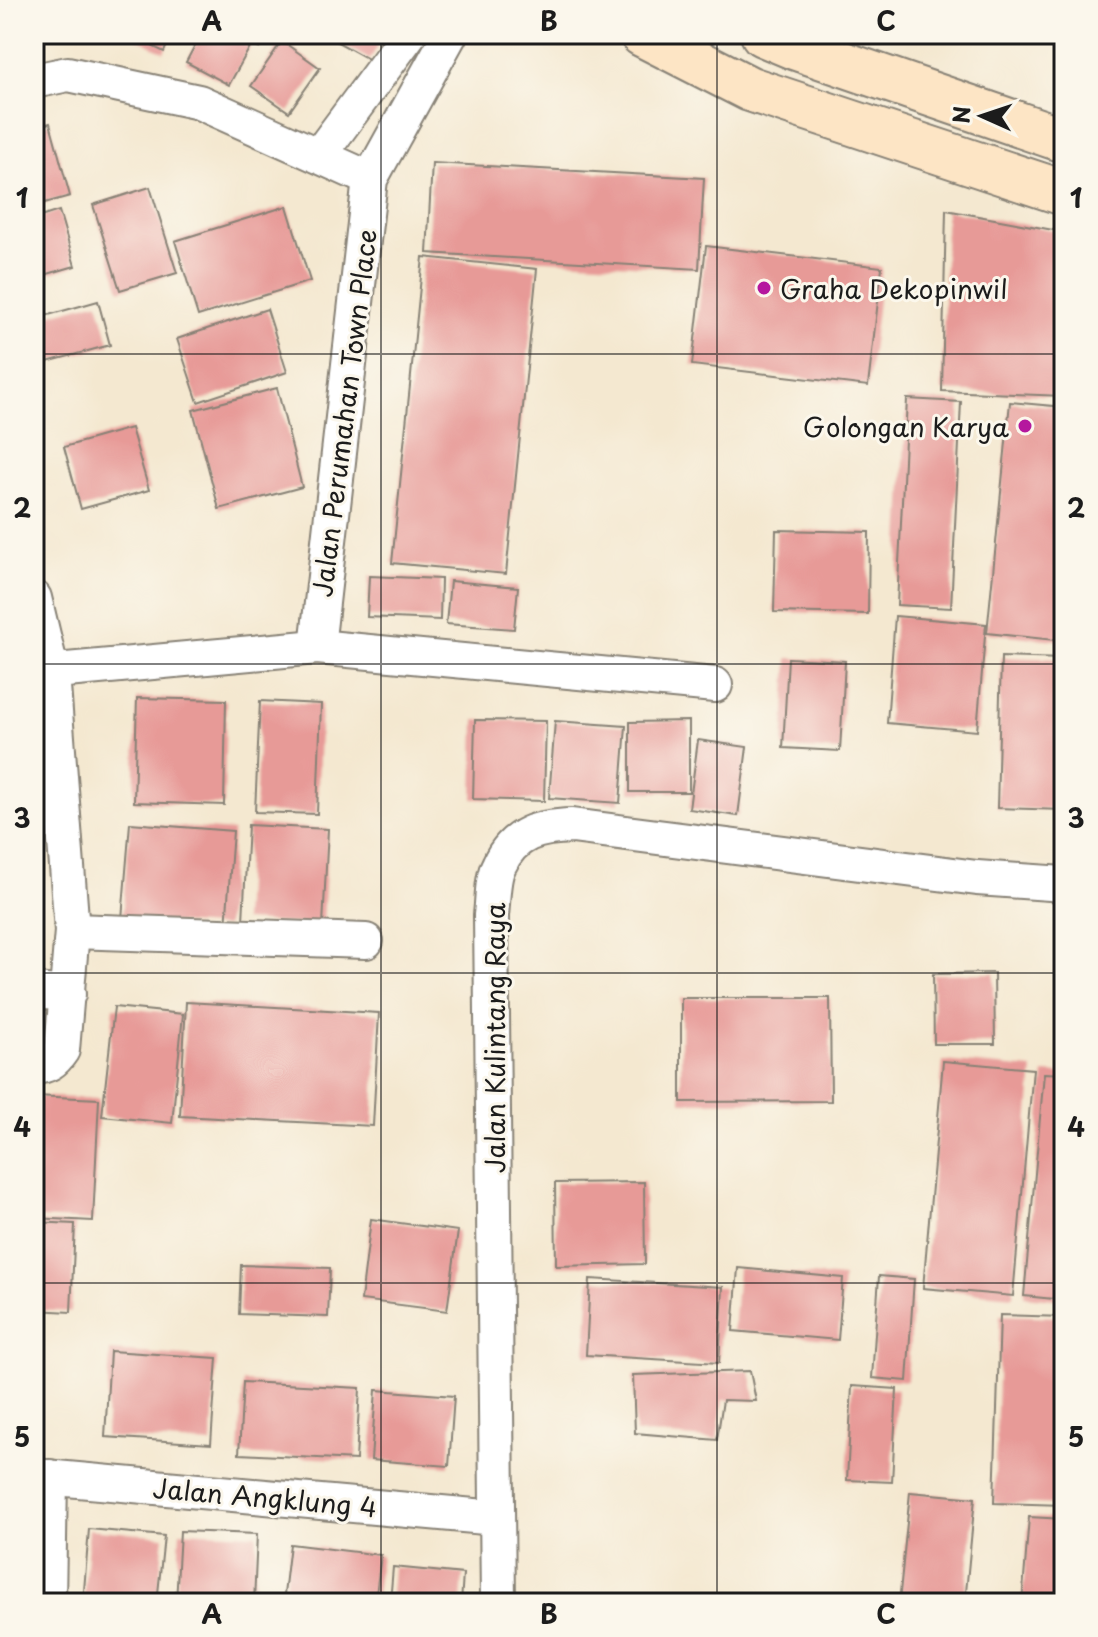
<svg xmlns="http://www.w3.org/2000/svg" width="1098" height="1637" font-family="'Playpen Sans',sans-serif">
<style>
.building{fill:#e79a97}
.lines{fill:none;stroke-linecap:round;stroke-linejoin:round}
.minor-casing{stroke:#888276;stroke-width:38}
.secondary-casing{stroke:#888276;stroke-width:48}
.minor{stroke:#fff;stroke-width:34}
.secondary{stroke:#fde5c5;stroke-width:44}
.grid{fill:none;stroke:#1c1c1c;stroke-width:2;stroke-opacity:0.55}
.poi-dot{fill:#b5179e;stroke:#fbf7ec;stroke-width:3}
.labels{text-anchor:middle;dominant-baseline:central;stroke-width:6;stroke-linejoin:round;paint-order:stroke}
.poi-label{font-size:26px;fill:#1c1c1c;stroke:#fbf7ec;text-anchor:start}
.street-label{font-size:26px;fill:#1c1c1c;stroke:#fbf7ec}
.neatline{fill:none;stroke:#1c1c1c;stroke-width:3}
.grid-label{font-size:26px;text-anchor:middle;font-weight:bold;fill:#1c1c1c}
</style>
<rect width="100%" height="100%" fill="#fbf7ec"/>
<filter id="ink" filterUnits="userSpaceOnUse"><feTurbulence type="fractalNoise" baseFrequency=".0125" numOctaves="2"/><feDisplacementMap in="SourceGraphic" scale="16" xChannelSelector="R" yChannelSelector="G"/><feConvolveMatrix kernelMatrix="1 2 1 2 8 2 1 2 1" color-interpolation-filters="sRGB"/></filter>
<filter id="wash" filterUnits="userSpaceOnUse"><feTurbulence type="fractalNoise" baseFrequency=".006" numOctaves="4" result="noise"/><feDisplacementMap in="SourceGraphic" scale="32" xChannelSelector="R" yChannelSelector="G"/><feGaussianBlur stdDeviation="1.8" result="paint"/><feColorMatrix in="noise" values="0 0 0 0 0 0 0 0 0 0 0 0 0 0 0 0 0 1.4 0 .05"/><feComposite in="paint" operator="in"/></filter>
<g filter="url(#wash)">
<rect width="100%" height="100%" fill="#f4e8d0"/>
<g id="blocks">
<!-- building -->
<g class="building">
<polygon points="127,34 172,34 164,52"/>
<polygon points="201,34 226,34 250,47 229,85 186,62"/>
<polygon points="237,34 268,34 259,48"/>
<polygon points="334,34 384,34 370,60 332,39"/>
<polygon points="282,41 320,68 289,112 251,86"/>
<polygon points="50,123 70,196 34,206 34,127"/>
<polygon points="432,163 704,178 699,269 427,253"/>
<polygon points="150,187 177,273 120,290 93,205"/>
<polygon points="287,206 310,281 198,316 175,241"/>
<polygon points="946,210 1064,232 1064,396 942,391"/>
<polygon points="59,211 75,266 34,278 34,219"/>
<polygon points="706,246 882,267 868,386 692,365"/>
<polygon points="423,257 537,269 506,574 392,563"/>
<polygon points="98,301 110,345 36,365 34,319"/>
<polygon points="267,309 287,372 198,402 177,339"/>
<polygon points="277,388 302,487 219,509 193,410"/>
<polygon points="907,399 961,402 951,608 897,605"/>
<polygon points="1010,402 1064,407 1064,641 987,633"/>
<polygon points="131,428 149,490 81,509 64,447"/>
<polygon points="776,530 869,532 868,614 774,612"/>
<polygon points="369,576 441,579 440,620 367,617"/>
<polygon points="450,581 518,587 514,629 446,624"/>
<polygon points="895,616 986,624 977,731 887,723"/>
<polygon points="1001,657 1064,659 1064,810 997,808"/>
<polygon points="788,658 845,661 840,751 783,748"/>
<polygon points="137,698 226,700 224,805 134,802"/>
<polygon points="260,701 321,704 317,814 255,812"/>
<polygon points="475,720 546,721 544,801 473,799"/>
<polygon points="555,721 626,726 620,803 549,798"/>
<polygon points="689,721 689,792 630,792 630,722"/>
<polygon points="698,740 747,747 738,816 689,809"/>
<polygon points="130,823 233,831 226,927 122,919"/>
<polygon points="248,825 328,829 323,925 243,921"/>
<polygon points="994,973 995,1044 934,1044 933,974"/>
<polygon points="681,998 830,998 831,1101 681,1102"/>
<polygon points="186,1002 379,1013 373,1126 180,1116"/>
<polygon points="114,1007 183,1014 172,1123 102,1116"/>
<polygon points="943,1061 1033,1069 1013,1296 923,1288"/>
<polygon points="1044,1073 1064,1074 1064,1300 1024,1296"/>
<polygon points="34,1096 99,1099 93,1221 34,1218"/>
<polygon points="644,1182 645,1264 556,1266 555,1183"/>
<polygon points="371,1219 458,1231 447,1311 361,1300"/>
<polygon points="34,1222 75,1224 71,1312 34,1310"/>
<polygon points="241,1265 330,1268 328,1317 239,1314"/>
<polygon points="738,1268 843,1278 838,1340 733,1331"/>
<polygon points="879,1276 914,1279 907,1381 872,1378"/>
<polygon points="590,1279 723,1287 719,1363 586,1355"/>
<polygon points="1000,1315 1064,1317 1064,1505 994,1503"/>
<polygon points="110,1351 217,1358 211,1444 105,1437"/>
<polygon points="750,1371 756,1401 723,1400 717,1440 635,1433 633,1375"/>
<polygon points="243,1382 360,1388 356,1460 239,1454"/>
<polygon points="852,1386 897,1389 892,1482 847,1480"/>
<polygon points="376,1390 454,1396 449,1466 371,1460"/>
<polygon points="910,1492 975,1498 965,1603 899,1603"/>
<polygon points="1029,1517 1064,1519 1064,1603 1022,1603"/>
<polygon points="89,1529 164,1536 157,1603 83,1603"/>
<polygon points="180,1531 257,1534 254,1603 176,1603"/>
<polygon points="290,1544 381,1555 375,1603 283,1603"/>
<polygon points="393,1567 463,1574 461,1603 390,1603"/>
</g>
</g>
</g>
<g filter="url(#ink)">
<use href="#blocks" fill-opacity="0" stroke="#888276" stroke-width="2"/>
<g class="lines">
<!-- minor casing -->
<g class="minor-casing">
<g id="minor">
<polyline points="34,81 68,74 199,102 370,179"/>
<polyline points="320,154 409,34"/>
<path d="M34 598 52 673 72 931 62 1050C54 1062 48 1066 34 1067"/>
<polyline points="317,647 370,179 450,34"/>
<polyline points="34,673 317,647 715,685"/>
<polyline points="72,931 366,941"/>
<polyline points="34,991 68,994"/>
<polyline points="34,1476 496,1518"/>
<polyline points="48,1603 50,1477"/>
<path d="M498 1603 491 915C493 900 492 878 499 865 514 832 540 827 572 826L977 878 1064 884"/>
</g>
</g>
<!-- secondary casing -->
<g class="secondary-casing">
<g id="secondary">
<polyline points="642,34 750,89 1064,193"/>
<polyline points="763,34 794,47 1064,140"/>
</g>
</g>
<!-- minor -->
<use href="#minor" class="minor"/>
<!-- secondary -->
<use href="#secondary" class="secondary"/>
</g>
</g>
<!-- grid -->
<path class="grid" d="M381 34V1603M717 34V1603M34 354H1064M34 664H1064M34 973H1064M34 1283H1064"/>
<!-- markers -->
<g class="poi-dot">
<circle cx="764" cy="288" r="8"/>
<circle cx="1025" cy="426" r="8"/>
</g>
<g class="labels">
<!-- poi labels -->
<g class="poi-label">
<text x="780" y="288">Graha Dekopinwil</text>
<text x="1009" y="426" text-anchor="end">Golongan Karya</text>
</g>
<!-- street labels -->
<g class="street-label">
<text transform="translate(344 413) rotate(-83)">Jalan Perumahan Town Place</text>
<text transform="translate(494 1038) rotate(-90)">Jalan Kulintang Raya</text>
<text transform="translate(265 1497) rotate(5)">Jalan Angklung 4</text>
</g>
</g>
<!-- margin -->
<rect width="1098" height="1637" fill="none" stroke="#fbf7ec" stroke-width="88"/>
<!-- north arrow -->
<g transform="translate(982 116) rotate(273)" stroke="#fbf7ec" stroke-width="6" paint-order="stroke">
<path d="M0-6L14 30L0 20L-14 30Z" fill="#1c1c1c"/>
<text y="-12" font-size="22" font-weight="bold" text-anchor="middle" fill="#1c1c1c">N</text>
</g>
<rect x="44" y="44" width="1010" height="1549" class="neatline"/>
<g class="grid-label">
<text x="212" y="31">A</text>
<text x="549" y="31">B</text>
<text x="886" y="31">C</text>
<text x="22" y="208">1</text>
<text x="1076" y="208">1</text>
<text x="22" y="518">2</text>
<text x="1076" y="518">2</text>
<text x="22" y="828">3</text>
<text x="1076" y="828">3</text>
<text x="22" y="1137">4</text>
<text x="1076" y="1137">4</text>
<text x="22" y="1447">5</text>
<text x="1076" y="1447">5</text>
<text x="212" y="1624">A</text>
<text x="549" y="1624">B</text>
<text x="886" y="1624">C</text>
</g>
</svg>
